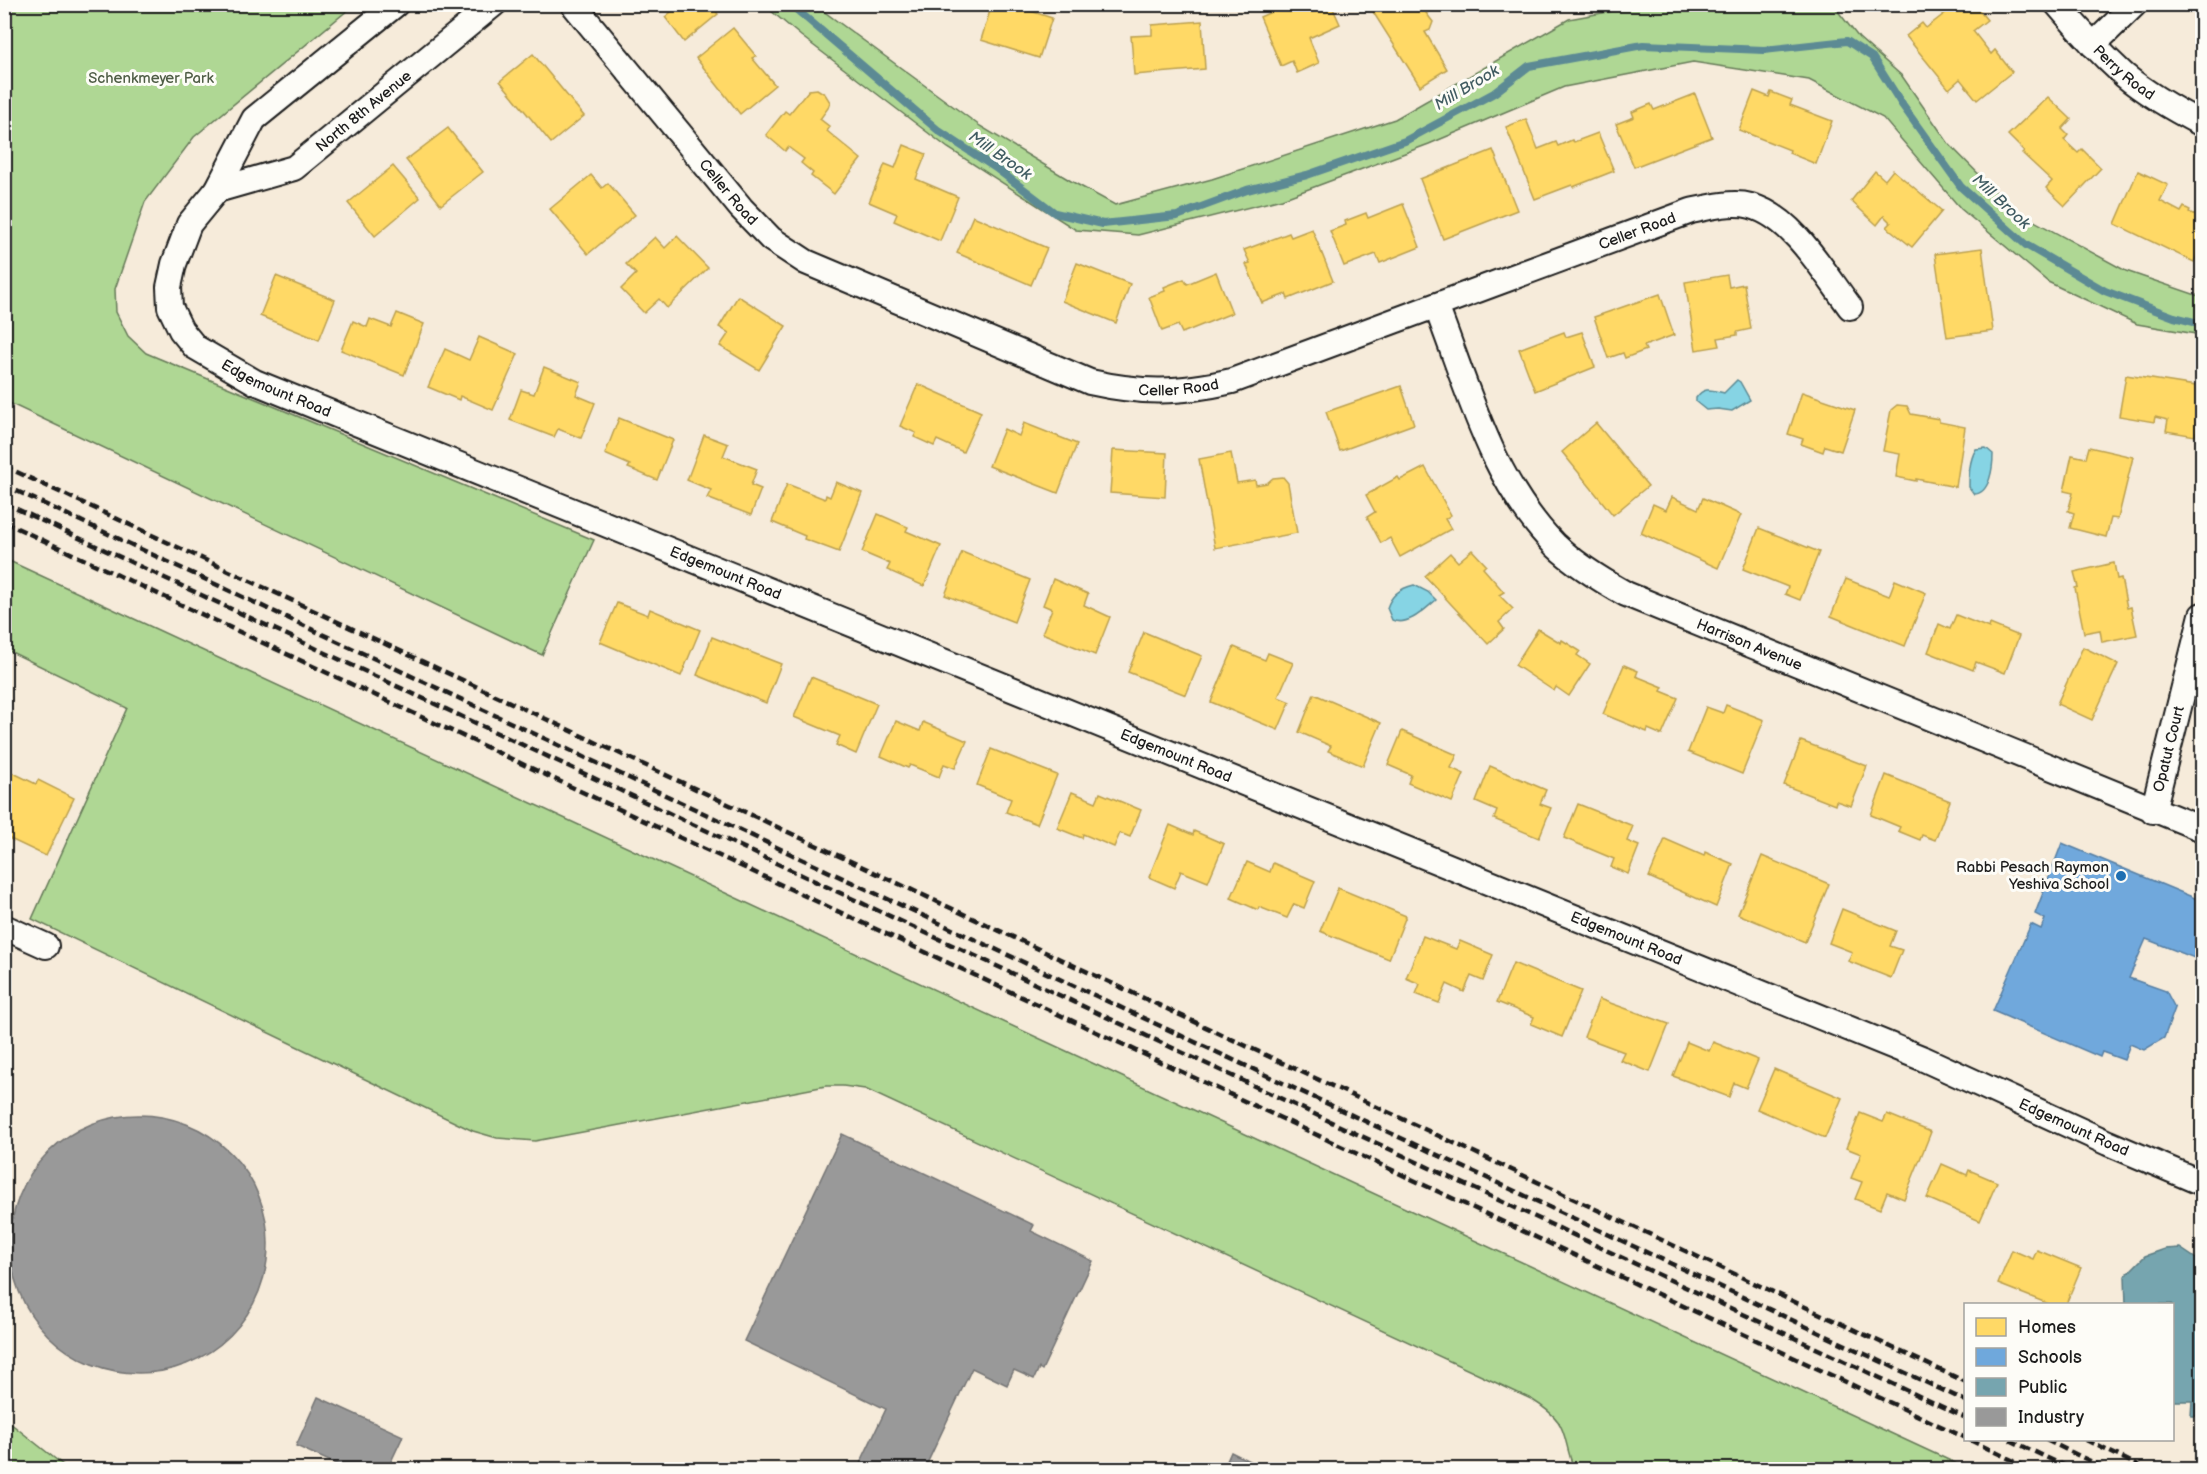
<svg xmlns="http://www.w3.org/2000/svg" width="2207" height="1474" font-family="'Balsamiq Sans',sans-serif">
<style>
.green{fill:#afd794;stroke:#667a58;stroke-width:1.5}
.water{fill:#86d4e4;stroke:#5c8a94;stroke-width:1.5}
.homes{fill:#ffd966;stroke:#bba050;stroke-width:1.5}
.schools{fill:#6fa8dc;stroke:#567ea2;stroke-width:1.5}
.public{fill:#76a5af;stroke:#5b7c83;stroke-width:1.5}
.industry{fill:#999;stroke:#747474;stroke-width:1.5}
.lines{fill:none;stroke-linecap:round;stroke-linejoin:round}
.stream{stroke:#5c8a94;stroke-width:8}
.minor-casing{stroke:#1c1c1c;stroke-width:28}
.minor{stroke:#fdfcf7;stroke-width:24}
.rail{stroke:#1c1c1c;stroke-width:4.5;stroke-dasharray:9 4.5;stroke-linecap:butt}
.poi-dot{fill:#1f6fb2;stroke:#fdfcf7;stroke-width:2}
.labels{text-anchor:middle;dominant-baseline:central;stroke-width:6;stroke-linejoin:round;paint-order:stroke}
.street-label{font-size:15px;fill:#1c1c1c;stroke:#fdfcf7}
.park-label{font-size:15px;fill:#4f5d46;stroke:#fdfcf7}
.poi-label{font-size:15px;fill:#1c1c1c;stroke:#fdfcf7;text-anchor:end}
.water-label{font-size:16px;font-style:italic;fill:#415c62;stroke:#fdfcf7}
</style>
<rect width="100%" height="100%" fill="#f6ebda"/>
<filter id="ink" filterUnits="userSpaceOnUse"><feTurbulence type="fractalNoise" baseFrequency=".0167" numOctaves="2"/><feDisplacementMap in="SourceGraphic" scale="12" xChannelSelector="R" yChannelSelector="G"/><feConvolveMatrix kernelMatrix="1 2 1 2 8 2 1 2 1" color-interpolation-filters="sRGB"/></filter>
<g filter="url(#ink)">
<!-- green -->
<g class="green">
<polygon points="5,4 354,5 194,137 145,202 115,289 116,312 128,336 146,353 594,540 542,655 5,401"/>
<polygon points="764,5 815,5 980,126 1071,181 1115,205 1212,179 1395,119 1569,19 1646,5 1833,5 1859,38 1902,76 1949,144 2014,210 2126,271 2202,297 2202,335 2137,324 2048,282 1961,209 1883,118 1809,80 1693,62 1564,87 1429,144 1282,199 1138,235 1076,230 948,148 801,36"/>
<path d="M5 559 1968 1469 1659 1470 1645 1467 1630 1470 1574 1469C1560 1431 1571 1424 1531 1399L865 1089 843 1086H826L535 1141 497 1138 473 1131 32 919 127 708 5 649Z"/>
<polygon points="4,1419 5,1419 68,1469 5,1469"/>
</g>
<!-- water -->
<g class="water">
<path d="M1737 380 1740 382 1750 400 1732 411 1718 409 1706 410 1696 402V398C1704 386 1712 390 1724 393Z"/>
<path d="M1986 448 1993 454C1993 467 1990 494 1974 494L1969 487C1969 474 1969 461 1976 449Z"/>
<path d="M1414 585 1428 592 1436 600C1424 610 1408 627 1392 620L1387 608C1391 595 1401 588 1414 585Z"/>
</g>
<!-- homes -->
<g class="homes">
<polygon points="665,4 711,4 718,14 684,42 665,17 671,12"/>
<polygon points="992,4 1009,4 1052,18 1039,58 981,40"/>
<polygon points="1289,4 1331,4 1340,24 1309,38 1319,63 1297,73 1292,61 1281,66 1260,17"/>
<polygon points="1368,4 1440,4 1426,13 1433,22 1430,30 1425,32 1447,69 1420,86"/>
<polygon points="1957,4 1974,4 1987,20 1973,31 1991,54 1995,50 2012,72 1977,100 1960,79 1949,89 1906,36 1922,23 1926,28"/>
<polygon points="1202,21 1205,69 1134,75 1131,36 1152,35 1152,25"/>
<polygon points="733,28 756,56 752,58 775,85 740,114 696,58"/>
<polygon points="533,54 584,116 551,143 500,81"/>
<polygon points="817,89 825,94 830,102 828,108 820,119 830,127 827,131 861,159 834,194 811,176 813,173 801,163 804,159 788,147 785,151 766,135 785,111 789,114 809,90"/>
<polygon points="1754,91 1769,97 1771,92 1792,100 1790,105 1832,121 1816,164 1789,153 1790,150 1739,130"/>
<polygon points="1695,94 1712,137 1634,167 1616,124 1634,117 1632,112 1651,104 1654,110"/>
<polygon points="2048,97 2071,119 2062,129 2068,135 2064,140 2078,153 2082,149 2101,168 2065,206 2046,188 2052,181 2022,153 2024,151 2008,135"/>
<polygon points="1526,119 1538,149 1556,142 1558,146 1572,140 1574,142 1598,133 1614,171 1573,187 1572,185 1535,199 1506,127"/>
<polygon points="448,128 483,172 441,205 406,160"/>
<polygon points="904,145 926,154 916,179 958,197 940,241 894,221 897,214 869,202 885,164 895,168"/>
<polygon points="1493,150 1517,210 1443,239 1420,179"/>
<polygon points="393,166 420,198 375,236 348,203"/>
<polygon points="1893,170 1942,211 1912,247 1887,227 1891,223 1884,216 1877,225 1851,201 1875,171 1885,180"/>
<polygon points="2138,171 2168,185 2160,201 2181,212 2184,207 2190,210 2189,212 2202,219 2202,244 2194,262 2115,224"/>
<polygon points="591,175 602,188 608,183 635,215 588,254 550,209"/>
<polygon points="1403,204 1420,247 1380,263 1376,254 1344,266 1330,231 1346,225 1345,221 1366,213 1368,218"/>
<polygon points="973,216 1047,248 1031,285 957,253"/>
<polygon points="1312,229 1333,281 1288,299 1286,294 1262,303 1246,264 1250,263 1244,250 1289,233 1291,237"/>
<polygon points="677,236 708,268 667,308 659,299 644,313 621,289 636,274 626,264 655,237 665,248"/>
<polygon points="1982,248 1993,331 1947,337 1935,254"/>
<polygon points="1077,263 1130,284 1116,323 1062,301"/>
<polygon points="1216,272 1232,313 1182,333 1178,325 1162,331 1149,297 1165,291 1164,287 1184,279 1187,284"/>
<polygon points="1727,275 1729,287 1744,284 1751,329 1737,332 1737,335 1718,338 1720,346 1696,350 1685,282"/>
<polygon points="276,276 335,300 319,340 260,316"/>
<polygon points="1660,294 1674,335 1644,346 1646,350 1625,358 1623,353 1608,358 1594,317"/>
<polygon points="738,296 786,326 759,370 720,346 729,333 719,327"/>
<polygon points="397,313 424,324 404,375 341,350 353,321 367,327 370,319 391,327"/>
<polygon points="1564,332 1566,337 1582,332 1595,367 1535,391 1519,349"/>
<polygon points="479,337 518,354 493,410 460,396 459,400 428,387 445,349 469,360"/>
<polygon points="544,367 581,382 576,395 595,403 581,438 558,429 554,437 510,420 521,390 534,394"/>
<polygon points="2126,375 2202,387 2202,434 2196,432 2195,436 2166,431 2168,420 2155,417 2154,422 2119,416"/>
<polygon points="918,384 981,412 963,452 937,440 934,446 914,437 916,433 900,426"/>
<polygon points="1401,386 1414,424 1340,451 1326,412"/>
<polygon points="1802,392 1855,410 1841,451 1825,446 1823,452 1801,444 1803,439 1788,434"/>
<polygon points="1897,405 1907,406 1911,414 1939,419 1939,422 1965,427 1956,487 1916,479 1916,481 1896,477 1900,454 1883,451 1891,410"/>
<polygon points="619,418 673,440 657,480 628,468 630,465 605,454"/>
<polygon points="1024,423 1077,444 1058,493 989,466 1004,429 1019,436"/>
<polygon points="1596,423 1648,486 1613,515 1562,452"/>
<polygon points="704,435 728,444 723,456 757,469 751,485 761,489 751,515 707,498 711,490 687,480"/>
<polygon points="2089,447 2133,457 2118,519 2111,518 2106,537 2070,528 2074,513 2068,511 2073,493 2064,491 2072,455 2086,458"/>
<polygon points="1113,450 1167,453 1165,497 1110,493"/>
<polygon points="1231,453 1237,483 1255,480 1256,485 1267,483 1273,478 1283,477 1288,483 1297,533 1215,548 1199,459"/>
<polygon points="1425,467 1451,515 1445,519 1451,529 1400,557 1390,538 1381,543 1367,517 1375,512 1366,495 1398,477 1400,480"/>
<polygon points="836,482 862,493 839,552 804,539 805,536 772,522 787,484 825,499 826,495 830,497"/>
<polygon points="1672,497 1698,509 1703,498 1741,515 1718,568 1641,533 1653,504 1666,510"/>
<polygon points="878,514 908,527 906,531 941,546 924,586 887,570 890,564 862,552"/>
<polygon points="1759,528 1819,552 1800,600 1785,594 1788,587 1743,569"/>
<polygon points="1472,550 1486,565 1483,568 1504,592 1499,595 1513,609 1499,622 1504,629 1488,644 1425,576 1450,553 1458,562"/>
<polygon points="962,552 1030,580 1014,622 945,595"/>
<polygon points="2114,563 2117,579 2121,578 2127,608 2131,607 2137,635 2102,642 2100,630 2084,633 2075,588 2078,587 2074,572"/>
<polygon points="1053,579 1088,594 1084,605 1110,617 1095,655 1042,633 1052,609 1043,605"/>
<polygon points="1846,579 1889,596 1895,580 1926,593 1905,646 1831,616"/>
<polygon points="617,603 648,615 650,609 700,630 681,676 600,642"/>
<polygon points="1956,615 1989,628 1990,624 2019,636 2005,673 1976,662 1973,670 1928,652 1939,624 1950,629"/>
<polygon points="1538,629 1561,643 1562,640 1580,651 1577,655 1590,664 1569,696 1556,687 1554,691 1515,665"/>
<polygon points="1144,632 1202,656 1186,695 1128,672"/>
<polygon points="712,637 781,664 766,703 697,675"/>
<polygon points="1234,647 1265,660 1268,653 1293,663 1278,697 1290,702 1278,730 1211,702"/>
<polygon points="2083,647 2118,664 2092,720 2057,704"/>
<polygon points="1624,665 1638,671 1636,676 1663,687 1661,691 1678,698 1662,735 1648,729 1647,732 1603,714"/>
<polygon points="811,677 877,704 856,754 836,745 840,736 794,717"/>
<polygon points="1314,694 1381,723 1363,766 1328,751 1331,746 1299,732"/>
<polygon points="1726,705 1764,720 1742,774 1688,752 1706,707 1723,713"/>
<polygon points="896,721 920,731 923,722 967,741 955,768 944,764 939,777 910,765 908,768 881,756"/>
<polygon points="1402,731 1457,755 1451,768 1464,774 1452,802 1408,783 1411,775 1388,765"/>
<polygon points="1801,741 1867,766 1851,806 1836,801 1835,805 1784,785"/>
<polygon points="991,749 1057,775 1037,824 1006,812 1011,799 977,785"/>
<polygon points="1490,766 1546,790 1540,804 1551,808 1539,838 1494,819 1497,811 1476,802"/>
<polygon points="5,769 36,784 38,780 74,798 46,856 4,836"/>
<polygon points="1886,775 1950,801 1935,840 1922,835 1920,840 1898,831 1900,827 1871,815"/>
<polygon points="1072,792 1096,802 1100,793 1141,810 1130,837 1120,833 1114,847 1083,834 1082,838 1057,828"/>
<polygon points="1578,804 1633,826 1627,841 1639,846 1628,874 1611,867 1614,859 1564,838"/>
<polygon points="1170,825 1193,835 1194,831 1224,844 1208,882 1181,871 1174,888 1149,877"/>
<polygon points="1665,839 1704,856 1705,852 1733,864 1716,907 1649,877"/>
<polygon points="1762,856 1829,884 1805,942 1738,914"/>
<polygon points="1247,862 1270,872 1273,863 1315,881 1304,908 1294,904 1287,918 1259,907 1258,910 1231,898"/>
<polygon points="1338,888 1406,916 1389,959 1320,931"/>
<polygon points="1842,909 1896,931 1890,946 1902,950 1891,978 1848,961 1852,952 1829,943"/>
<polygon points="1423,936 1456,949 1460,941 1493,955 1483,981 1471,976 1464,992 1447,984 1439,1003 1416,994 1420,984 1406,978"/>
<polygon points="1513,963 1581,991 1562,1037 1531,1024 1534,1017 1497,1002"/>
<polygon points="1599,999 1669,1024 1650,1072 1620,1060 1624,1052 1584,1037"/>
<polygon points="1687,1042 1709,1051 1713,1042 1758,1060 1746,1088 1734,1083 1729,1097 1673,1076"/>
<polygon points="1774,1069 1842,1098 1825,1138 1757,1109"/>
<polygon points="1860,1113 1883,1122 1887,1114 1931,1132 1904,1199 1887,1192 1880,1209 1855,1199 1862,1182 1851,1178 1861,1154 1846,1148"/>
<polygon points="1942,1164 1967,1175 1969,1170 1997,1182 1980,1221 1927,1198"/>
<polygon points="2012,1250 2033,1259 2037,1250 2081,1268 2066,1304 2049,1304 1998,1284"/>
</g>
<!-- schools -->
<polygon class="schools" points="2062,843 2202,901 2202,961 2146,939 2129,978 2166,991 2175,1008 2164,1038 2144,1050 2130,1044 2124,1060 2102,1052 2100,1057 1993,1011 2031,924 2041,929 2045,919 2035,914"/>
<!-- public -->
<polygon class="public" points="2180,1248 2202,1263 2202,1416 2191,1416 2192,1401 2172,1401 2172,1304 2126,1304 2125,1276 2145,1256 2165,1249"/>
<!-- industry -->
<g class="industry">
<circle cx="139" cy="1244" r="129"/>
<polygon points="842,1134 1034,1225 1031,1231 1093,1261 1042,1370 1039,1368 1034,1379 1014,1370 1007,1385 972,1368 924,1470 857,1470 886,1409 744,1341"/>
<polygon points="318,1397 403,1436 387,1470 349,1470 296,1446"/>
<polygon points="1231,1452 1267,1470 1223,1470"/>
</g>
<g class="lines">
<!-- stream -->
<polyline class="stream" points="790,4 939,131 997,169 1055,213 1103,224 1177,216 1247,190 1307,175 1405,141 1494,93 1529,66 1643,45 1764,50 1847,41 1872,57 1903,106 1961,187 2026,245 2105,291 2174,317 2202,324"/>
<!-- minor casing -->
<g class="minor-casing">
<g id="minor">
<path id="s1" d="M396 4 254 119 217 190 189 224 174 264 169 287 170 307 181 330 195 347 255 382 1924 1059 2108 1143 2202 1183"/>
<path id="s2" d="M573 4 741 208 771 239 806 262 1090 382C1144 394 1178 393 1232 381L1691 211C1709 207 1732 201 1751 206 1793 217 1825 274 1850 307"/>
<path id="s3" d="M2057 4C2078 29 2100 53 2124 75 2148 95 2175 110 2202 124"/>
<polyline points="2093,45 2135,4"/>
<path id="s4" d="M217 190 294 168 494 4"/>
<path id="s5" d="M1436 306C1468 388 1491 480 1555 545 1576 565 1601 580 1626 594L2202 829"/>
<path id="s6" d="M2153 811 2202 615"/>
<polyline points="4,927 46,946"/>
</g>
</g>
<!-- minor -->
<use href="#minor" class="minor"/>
<!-- rail -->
<g class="rail">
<polyline points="4,466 1966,1382"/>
<polyline points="4,485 791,854 1966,1401"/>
<polyline points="4,503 1966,1418"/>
<polyline points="4,522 1966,1438"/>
<polyline points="1970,1440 2033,1470"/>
<polyline points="2010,1440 2073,1470"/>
<polyline points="2046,1440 2109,1470"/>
<polyline points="2086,1440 2147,1470"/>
</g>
</g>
</g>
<!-- markers -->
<circle class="poi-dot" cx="2121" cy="876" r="6"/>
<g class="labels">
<!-- street labels -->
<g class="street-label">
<text stroke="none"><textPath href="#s3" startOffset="96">Perry Road</textPath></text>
<text stroke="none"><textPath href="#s4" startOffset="170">North 8th Avenue</textPath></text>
<text stroke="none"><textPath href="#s2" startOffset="244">Celler Road</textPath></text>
<text stroke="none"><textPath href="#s2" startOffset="1233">Celler Road</textPath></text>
<text stroke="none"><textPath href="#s2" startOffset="747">Celler Road</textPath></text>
<text stroke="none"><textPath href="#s1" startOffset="532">Edgemount Road</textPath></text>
<text stroke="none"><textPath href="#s1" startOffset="1018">Edgemount Road</textPath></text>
<text stroke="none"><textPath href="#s5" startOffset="489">Harrison Avenue</textPath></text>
<text stroke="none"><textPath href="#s6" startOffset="64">Opatut Court</textPath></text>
<text stroke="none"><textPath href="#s1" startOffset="1504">Edgemount Road</textPath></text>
<text stroke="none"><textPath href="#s1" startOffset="1990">Edgemount Road</textPath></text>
<text stroke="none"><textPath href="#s1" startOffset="2476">Edgemount Road</textPath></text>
</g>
<!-- park labels -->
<g class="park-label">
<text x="151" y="78">Schenkmeyer Park</text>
</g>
<!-- poi labels -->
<g class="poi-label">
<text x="2109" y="867">Rabbi Pesach Raymon<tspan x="2109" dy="17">Yeshiva School</tspan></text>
</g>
<!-- water labels -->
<g class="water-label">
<text transform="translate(1467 88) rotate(-31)">Mill Brook</text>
<text transform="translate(1000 156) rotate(35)">Mill Brook</text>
<text transform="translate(2001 202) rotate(43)">Mill Brook</text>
</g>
</g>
<!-- margin -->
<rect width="2207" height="1474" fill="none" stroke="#fdfcf7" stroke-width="24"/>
<rect x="12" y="12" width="2183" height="1450" fill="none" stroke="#1c1c1c" stroke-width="2" filter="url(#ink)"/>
<!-- legend -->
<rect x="1964" y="1303" width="210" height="138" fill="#fdfcf7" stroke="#a3a29f" stroke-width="1.5"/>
<rect x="1976" y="1318" width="30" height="18" fill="#ffd966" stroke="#a3a29f" stroke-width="1.5"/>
<text x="2018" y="1333" font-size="18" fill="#1c1c1c">Homes</text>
<rect x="1976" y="1348" width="30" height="18" fill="#6fa8dc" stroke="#a3a29f" stroke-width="1.5"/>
<text x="2018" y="1363" font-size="18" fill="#1c1c1c">Schools</text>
<rect x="1976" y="1378" width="30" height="18" fill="#76a5af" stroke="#a3a29f" stroke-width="1.5"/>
<text x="2018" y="1393" font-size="18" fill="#1c1c1c">Public</text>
<rect x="1976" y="1408" width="30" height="18" fill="#999999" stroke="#a3a29f" stroke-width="1.5"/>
<text x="2018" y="1423" font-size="18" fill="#1c1c1c">Industry</text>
</svg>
